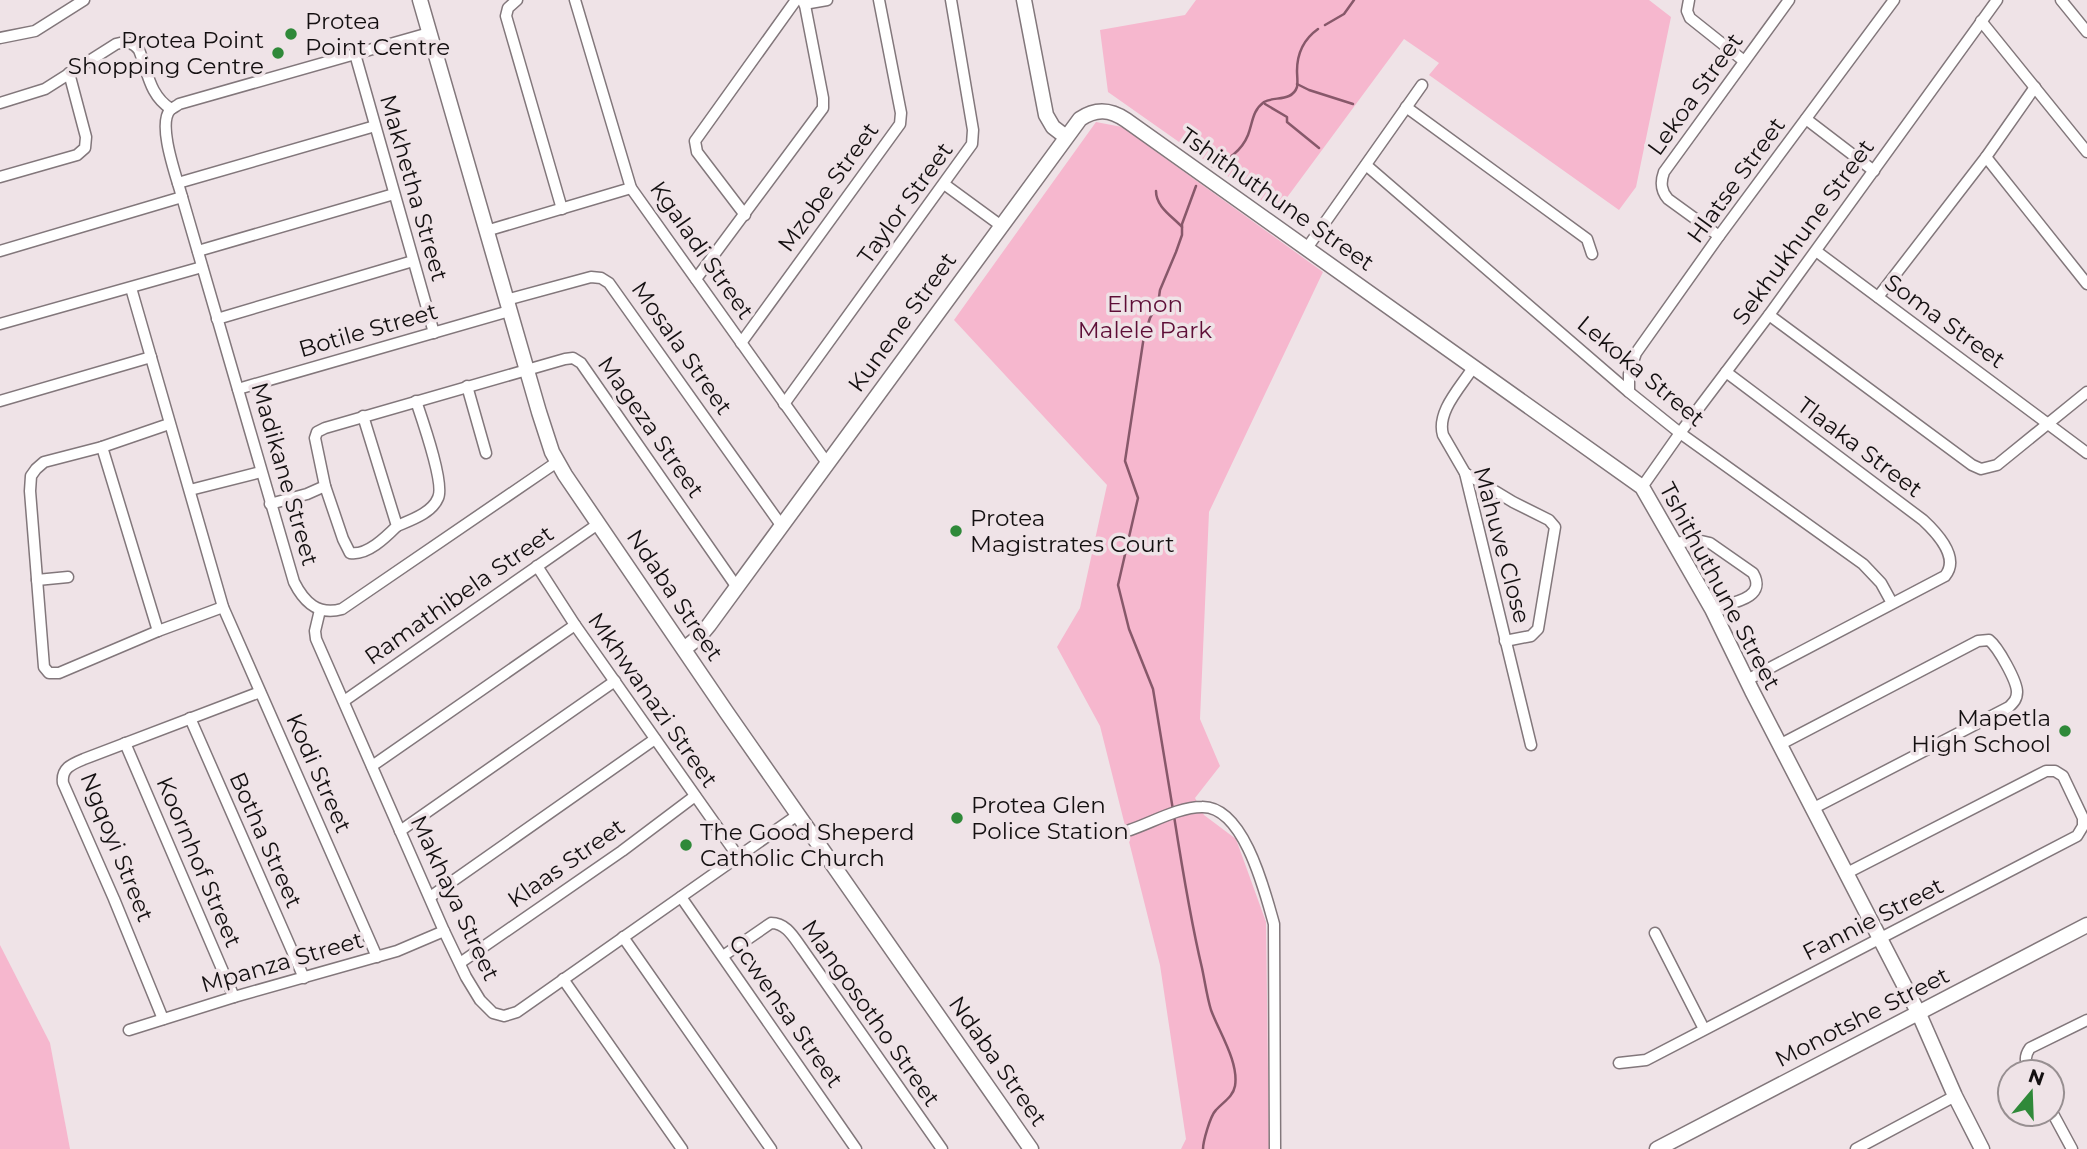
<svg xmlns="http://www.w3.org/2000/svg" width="2087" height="1149" font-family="Montserrat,sans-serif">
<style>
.green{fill:#f6b7ce}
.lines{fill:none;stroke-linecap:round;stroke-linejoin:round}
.stream{stroke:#87586a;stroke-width:2.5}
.minor-casing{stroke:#82777b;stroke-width:13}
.tertiary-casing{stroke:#82777b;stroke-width:17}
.minor{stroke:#fff;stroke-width:10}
.tertiary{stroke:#fff;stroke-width:14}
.poi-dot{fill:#2f8939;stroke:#efe3e7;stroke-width:2.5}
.labels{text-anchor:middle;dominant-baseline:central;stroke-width:7;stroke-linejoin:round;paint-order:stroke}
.poi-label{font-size:23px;fill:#141011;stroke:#efe3e7;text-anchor:start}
.street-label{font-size:23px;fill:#141011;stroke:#efe3e7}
.park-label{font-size:23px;fill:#5e0e37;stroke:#efe3e7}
</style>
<rect width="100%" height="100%" fill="#efe3e7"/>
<!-- green -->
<g class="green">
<polygon points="1196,0 1649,0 1671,17 1636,187 1619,210 1429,75 1439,63 1404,39 1277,211 1108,92 1100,30 1185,15"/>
<polygon points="1096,122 1122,127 1323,272 1209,512 1200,719 1220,766 1195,798 1204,815 1236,839 1266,922 1269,1149 1181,1149 1186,1139 1160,965 1100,726 1057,647 1080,608 1107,485 954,320"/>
<polygon points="0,945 50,1043 70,1149 0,1149"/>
</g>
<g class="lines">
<!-- stream -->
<g class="stream">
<polyline points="1325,25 1344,14 1354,0"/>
<polyline points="1297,84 1309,90 1353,104"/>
<polyline points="1265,104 1287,117 1287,122 1319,148"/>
<path d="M1212 166C1228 161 1242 150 1248 135 1253 122 1252 111 1264 102 1274 96 1292 102 1297 87 1298 83 1297 75 1297 71 1297 53 1304 39 1318 29"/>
<path d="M1156 191C1156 207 1172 216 1182 227"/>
<polyline points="1173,810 1153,689 1129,629 1118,585 1138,498 1125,461 1144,336 1150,318 1158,304 1160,290 1176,252 1182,235 1182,224 1196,186"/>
<path d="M1174 816C1182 867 1190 918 1202 968 1205 982 1207 997 1211 1010 1219 1032 1239 1062 1235 1086 1233 1097 1223 1102 1216 1110 1210 1116 1203 1142 1203 1149"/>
</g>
<!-- minor casing -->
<g class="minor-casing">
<g id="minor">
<polyline points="517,0 508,8 506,16 562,209"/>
<polyline points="575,0 631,188 827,463"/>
<polyline points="1689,0 1687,11 1690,18 1744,61"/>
<polyline points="2061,0 2087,32"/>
<polyline points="804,4 827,0"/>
<polyline points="1981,21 2087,152"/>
<path d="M429 33 179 104C177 106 172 108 170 110 157 125 177 178 182 197L294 582C304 602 318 616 342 609L557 462"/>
<polyline points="0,38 35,31 84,0"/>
<polyline points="355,54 434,333"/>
<path d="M0 103 45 89 116 44C126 41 133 42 139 50 148 72 149 95 171 109"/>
<polyline points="1406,107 1587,239 1592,254"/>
<polyline points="1806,119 1874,171"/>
<polyline points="1986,157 2087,284"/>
<polyline points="1366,165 1629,392 1680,433 1863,564 1881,583 1892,603"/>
<polyline points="0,177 77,155 85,148 86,137 69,73"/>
<polyline points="178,183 375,126"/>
<polyline points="944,184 1000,225"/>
<polyline points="745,215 697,152 695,141 796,0"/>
<polyline points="486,231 631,188"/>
<path d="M1719 236 1668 199C1661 191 1660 183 1664 172L1789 0"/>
<polyline points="1307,248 1422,85"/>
<polyline points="0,251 182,197"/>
<polyline points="198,251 394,194"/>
<polyline points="1816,251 2087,453"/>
<polyline points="696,279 823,108 823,98 804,0"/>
<polyline points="131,288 223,607 377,957"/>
<polyline points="1878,297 1986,157 2035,87"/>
<polyline points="506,300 591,277 601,278 609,283 781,525"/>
<polyline points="1769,315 1972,465 1981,469 1997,465 2087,392"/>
<polyline points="217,319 413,261"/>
<polyline points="0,324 202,267"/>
<polyline points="741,343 900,124 901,113 879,0"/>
<path d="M1474 366C1462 386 1436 411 1443 435L1465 473 1531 745"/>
<path d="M1726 372 1923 520C1937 533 1960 558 1945 576L1747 680"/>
<polyline points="467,386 486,453"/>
<polyline points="238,389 509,311"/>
<polyline points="1629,392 1629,374 1636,353 1719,236 1894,0"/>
<polyline points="0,401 151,357"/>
<polyline points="784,404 972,144 973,130 951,0"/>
<polyline points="169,424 102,447 44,462 36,469 31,476 30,491 44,667 49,673 59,673 158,631 223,607"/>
<polyline points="102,447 158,631"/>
<polyline points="1465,473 1513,502 1549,520 1555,527 1538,629 1531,636 1505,641"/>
<path d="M325 486 343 539 350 553C367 556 386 537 397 526L363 416"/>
<polyline points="1642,487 1680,433 1769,315 1997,0"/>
<polyline points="190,490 261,472"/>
<polyline points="270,504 307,494 325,486 315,438 317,432 325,428 565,359 573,358 581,363 736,586"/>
<path d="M397 526C411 520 432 513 438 498 445 484 422 419 416 401"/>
<path d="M1675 543 1697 540 1710 543 1753 573C1768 599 1730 603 1712 609"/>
<polyline points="537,566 575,625 737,855"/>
<polyline points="37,580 68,577"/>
<polyline points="320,610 315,631 316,639 444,931 466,977 480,1000 493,1013 504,1016 517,1012 799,814"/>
<polyline points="344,701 598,524"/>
<polyline points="190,718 304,978"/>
<polyline points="125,743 234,997"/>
<path d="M1779 745 1978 641 1989 640C1998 647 2017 681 2017 692 2017 699 2014 702 2009 707L1812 809"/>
<polyline points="372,766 575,625"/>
<path d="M1130 830C1153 822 1179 807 1202 807 1244 806 1265 892 1274 924L1275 1149"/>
<polyline points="400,831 615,681"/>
<polyline points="430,897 655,739"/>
<polyline points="681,897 856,1149"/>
<polyline points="1655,933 1704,1029"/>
<polyline points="623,937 771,1149"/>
<path d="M723 956 771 923C787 923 794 938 803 950L942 1149"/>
<polyline points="460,963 622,851 695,796"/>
<polyline points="563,979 682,1149"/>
<path d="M163 1019 114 899 63 783C61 768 72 764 84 759L260 692"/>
<polyline points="129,1030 234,997 397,951 444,931"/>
<polyline points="1619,1063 1646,1060 2077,836 2083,826 2083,818 2063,776 2055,771 2046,771 1847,873"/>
<path d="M2031 1072C2026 1063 2023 1058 2030 1048L2087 1020"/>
<polyline points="2052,1112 2072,1149"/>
<polyline points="1856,1149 1955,1096"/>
</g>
</g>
<!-- tertiary casing -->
<g class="tertiary-casing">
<g id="tertiary">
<polyline points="420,0 539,412 552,452 565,475 727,713 1031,1149"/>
<polyline points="1024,0 1046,115 1053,127 1066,137"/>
<path d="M684 649 699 637 709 625 1080 119C1096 108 1110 109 1126 120L1642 487 1712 609 1752 691 1919 1014 1955 1096 1982 1149"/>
<polyline points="1657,1149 2087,925"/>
</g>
</g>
<!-- minor -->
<use href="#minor" class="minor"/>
<!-- tertiary -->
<use href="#tertiary" class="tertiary"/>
</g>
<!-- markers -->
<g class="poi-dot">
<circle cx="291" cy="34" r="7"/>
<circle cx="278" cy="53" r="7"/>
<circle cx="956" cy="531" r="7"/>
<circle cx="2065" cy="731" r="7"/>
<circle cx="957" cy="818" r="7"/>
<circle cx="686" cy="845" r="7"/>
</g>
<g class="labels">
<!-- poi labels -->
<g class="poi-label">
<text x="305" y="21">Protea<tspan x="305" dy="26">Point Centre</tspan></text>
<text x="264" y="40" text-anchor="end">Protea Point<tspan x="264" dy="26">Shopping Centre</tspan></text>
<text x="970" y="518">Protea<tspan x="970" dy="26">Magistrates Court</tspan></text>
<text x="2051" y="718" text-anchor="end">Mapetla<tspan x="2051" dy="26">High School</tspan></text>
<text x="971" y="805">Protea Glen<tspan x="971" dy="26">Police Station</tspan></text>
<text x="700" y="832">The Good Sheperd<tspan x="700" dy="26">Catholic Church</tspan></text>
</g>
<!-- street labels -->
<g class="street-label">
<text transform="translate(1695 94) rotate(-54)">Lekoa Street</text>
<text transform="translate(1736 180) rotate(-54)">Hlatse Street</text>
<text transform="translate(828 187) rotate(-54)">Mzobe Street</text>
<text transform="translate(414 188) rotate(74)">Makhetha Street</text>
<text transform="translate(1277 199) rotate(35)">Tshithuthune Street</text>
<text transform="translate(905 203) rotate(-54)">Taylor Street</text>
<text transform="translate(1803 232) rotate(-54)">Sekhukhune Street</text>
<text transform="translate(702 250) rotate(55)">Kgaladi Street</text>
<text transform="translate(1945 321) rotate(36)">Soma Street</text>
<text transform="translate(902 322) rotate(-54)">Kunene Street</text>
<text transform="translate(368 330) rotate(-16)">Botile Street</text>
<text transform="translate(682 348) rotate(55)">Mosala Street</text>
<text transform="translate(1641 371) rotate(40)">Lekoka Street</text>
<text transform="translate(651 427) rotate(55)">Mageza Street</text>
<text transform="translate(1860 447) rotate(37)">Tlaaka Street</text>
<text transform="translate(285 474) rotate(74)">Madikane Street</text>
<text transform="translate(1502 545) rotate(75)">Mahuve Close</text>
<text transform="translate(1720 586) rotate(62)">Tshithuthune Street</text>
<text transform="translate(459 595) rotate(-35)">Ramathibela Street</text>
<text transform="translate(675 595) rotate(56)">Ndaba Street</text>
<text transform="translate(653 700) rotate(55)">Mkhwanazi Street</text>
<text transform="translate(319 773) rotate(66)">Kodi Street</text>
<text transform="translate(266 840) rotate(66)">Botha Street</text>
<text transform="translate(117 847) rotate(68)">Ngqoyi Street</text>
<text transform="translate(199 862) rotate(67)">Koornhof Street</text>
<text transform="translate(566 863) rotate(-35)">Klaas Street</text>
<text transform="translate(455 898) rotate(65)">Makhaya Street</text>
<text transform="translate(1873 919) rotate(-27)">Fannie Street</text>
<text transform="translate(282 962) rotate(-16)">Mpanza Street</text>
<text transform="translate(786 1011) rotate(55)">Gcwensa Street</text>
<text transform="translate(871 1013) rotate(55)">Mangosotho Street</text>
<text transform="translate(1862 1017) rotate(-27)">Monotshe Street</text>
<text transform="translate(998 1061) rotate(55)">Ndaba Street</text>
</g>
<!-- park labels -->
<g class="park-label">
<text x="1145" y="304">Elmon<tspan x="1145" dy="26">Malele Park</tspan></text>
</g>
</g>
<!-- north arrow -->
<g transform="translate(2031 1093) rotate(19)"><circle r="33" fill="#efe3e7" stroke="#978f91" stroke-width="2"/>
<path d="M0-5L12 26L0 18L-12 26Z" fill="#2f8939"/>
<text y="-10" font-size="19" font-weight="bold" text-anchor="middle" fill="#141011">N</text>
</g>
</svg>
